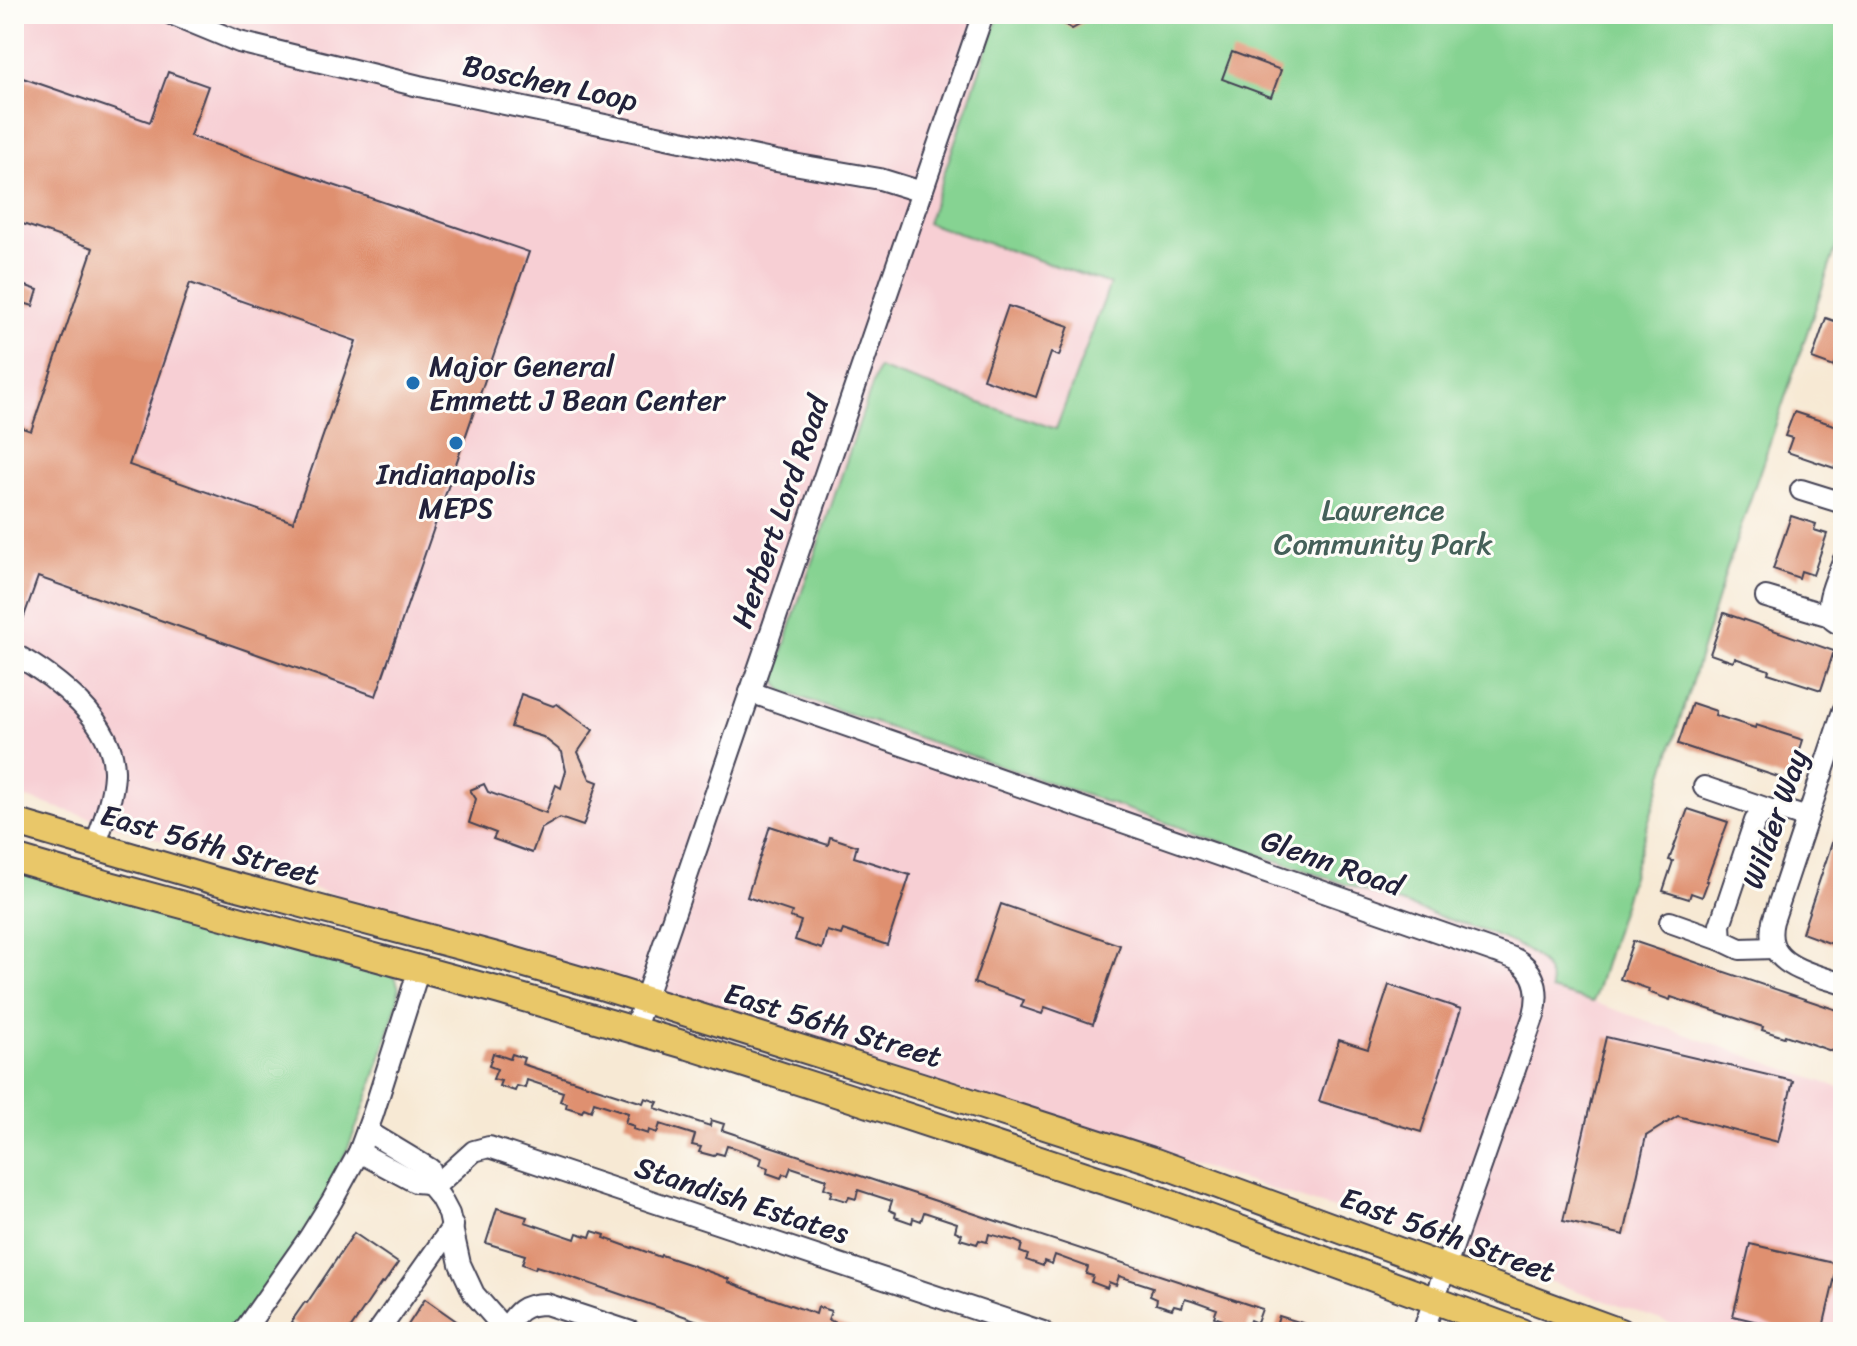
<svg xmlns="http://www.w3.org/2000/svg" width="1857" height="1346" font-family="Sriracha,sans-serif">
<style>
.built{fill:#f7cfd4}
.green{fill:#86d392;stroke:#547a66;stroke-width:2}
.building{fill:#df9070;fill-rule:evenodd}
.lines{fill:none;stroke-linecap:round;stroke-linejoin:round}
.minor-casing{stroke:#424052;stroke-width:24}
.major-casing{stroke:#424052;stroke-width:30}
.minor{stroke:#fff;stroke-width:20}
.major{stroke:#e9c769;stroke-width:26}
.poi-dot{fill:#1f6fb2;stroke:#fdfcf7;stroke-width:3}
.labels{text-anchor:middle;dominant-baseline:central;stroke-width:6;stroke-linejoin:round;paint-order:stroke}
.street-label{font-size:30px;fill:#22223b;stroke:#fdfcf7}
.poi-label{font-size:30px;fill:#22223b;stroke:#fdfcf7;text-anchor:start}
.park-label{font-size:30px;fill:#456059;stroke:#fdfcf7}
</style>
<rect width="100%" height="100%" fill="#fdfcf7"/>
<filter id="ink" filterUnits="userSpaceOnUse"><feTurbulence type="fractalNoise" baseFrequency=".0125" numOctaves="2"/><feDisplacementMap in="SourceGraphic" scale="16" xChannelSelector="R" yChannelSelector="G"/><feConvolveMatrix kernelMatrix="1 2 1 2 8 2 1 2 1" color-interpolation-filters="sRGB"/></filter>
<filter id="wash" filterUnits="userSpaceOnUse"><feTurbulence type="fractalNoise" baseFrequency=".006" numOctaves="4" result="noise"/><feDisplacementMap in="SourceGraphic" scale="32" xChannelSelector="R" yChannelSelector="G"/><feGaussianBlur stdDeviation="1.8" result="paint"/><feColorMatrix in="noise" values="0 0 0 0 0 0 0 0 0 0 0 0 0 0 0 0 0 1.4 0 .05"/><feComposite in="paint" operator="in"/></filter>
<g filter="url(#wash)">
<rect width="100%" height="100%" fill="#f7e9d4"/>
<!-- built -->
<polygon class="built" points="14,14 999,14 927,223 1110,284 1056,429 783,690 1145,816 1453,921 1518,945 1531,953 1547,970 1551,983 1551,990 1593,1002 1843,1089 1843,1332 1695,1332 1401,1230 14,794"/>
<!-- green -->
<g class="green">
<path d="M999 14H1843V227L1726 571 1593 1002 1551 990C1554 948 1483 932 1453 921L794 695 783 690 777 684V670L794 615 878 368 1056 429 1110 284 927 223Z"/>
<path d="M14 864 389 972C400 981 400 990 397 1003 375 1081 350 1156 309 1226 288 1262 260 1297 236 1332H14Z"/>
</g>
<g id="blocks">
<!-- building -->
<g class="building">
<polygon points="1050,14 1099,14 1072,29"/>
<polygon points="1232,52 1281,70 1271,97 1222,79"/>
<path d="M168 72 208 86 190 136 529 252 376 696 38 577 16 639H14V425L31 431 93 248 14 221V75L150 122ZM190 283 356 341 293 522 129 465Z"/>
<polygon points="14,282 38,290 33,306 14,300"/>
<polygon points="1008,306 1069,326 1059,356 1051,353 1036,397 983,379"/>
<polygon points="1826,318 1843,324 1843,342 1834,367 1812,359"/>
<polygon points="1794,412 1843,428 1843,471 1787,452 1792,438 1785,436"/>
<polygon points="1791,516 1816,524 1814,530 1827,534 1813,575 1801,571 1799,578 1773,569"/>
<polygon points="1724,613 1834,651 1821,690 1768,673 1769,670 1735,658 1733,662 1710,654"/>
<polygon points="521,694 553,706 557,704 593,730 578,752 590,779 598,782 583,826 560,818 541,829 532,853 493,839 496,833 469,823 476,799 470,790 484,784 488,792 546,813 556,785 561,788 566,771 562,752 543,737 511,727"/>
<polygon points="1692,703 1716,711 1715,715 1749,726 1755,728 1756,725 1803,740 1790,781 1678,744"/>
<polygon points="1688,809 1728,822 1706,881 1708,881 1702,897 1691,893 1689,899 1663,891 1673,861 1669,860"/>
<polygon points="1841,816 1843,817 1843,948 1802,933"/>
<polygon points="770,826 828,845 830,837 857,846 854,857 910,875 887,945 843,930 841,935 827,931 822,949 795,940 801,921 790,917 792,912 747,897"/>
<polygon points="1001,904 1120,945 1093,1024 1045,1007 1042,1014 1021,1007 1024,1000 974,983"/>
<polygon points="1633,941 1843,1012 1843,1055 1785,1035 1784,1037 1762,1030 1763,1027 1699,1006 1671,997 1670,1000 1648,992 1649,989 1620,979"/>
<polygon points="1389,985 1461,1009 1421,1132 1319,1101 1339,1040 1368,1049"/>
<polygon points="1606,1037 1793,1081 1778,1142 1678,1116 1646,1136 1624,1235 1563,1221"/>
<polygon points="493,1053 510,1059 512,1054 524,1058 522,1064 643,1103 645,1098 658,1102 655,1108 710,1126 711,1120 724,1124 722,1130 776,1148 1262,1309 1257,1323 1250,1320 1247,1329 1239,1326 1237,1331 1221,1326 1223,1320 1214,1317 1217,1309 1192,1300 1185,1298 1182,1307 1174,1305 1172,1309 1156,1304 1157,1299 1150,1296 1153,1287 1119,1276 1116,1285 1109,1282 1107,1288 1091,1282 1093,1276 1086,1274 1088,1267 1055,1255 1052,1264 1044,1261 1043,1266 1026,1260 1028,1255 1020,1252 1022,1244 1015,1241 989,1234 987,1242 979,1240 977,1244 960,1239 962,1234 955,1231 957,1223 924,1212 921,1221 913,1218 912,1223 895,1217 896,1213 889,1210 892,1201 858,1190 856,1199 849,1197 847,1201 830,1196 832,1191 824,1188 827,1179 791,1167 788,1175 783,1174 781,1178 767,1173 768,1168 760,1165 762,1158 735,1148 727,1146 724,1155 716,1153 714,1156 699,1152 701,1147 692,1145 695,1135 660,1124 657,1133 649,1130 648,1134 633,1129 634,1126 625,1123 628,1113 594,1102 591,1111 584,1108 582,1112 566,1107 567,1103 560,1101 563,1092 527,1080 525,1088 517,1086 515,1091 499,1086 501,1081 493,1079 497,1069 489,1066"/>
<polygon points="497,1208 527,1217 525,1222 575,1239 577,1233 590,1237 592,1231 605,1235 604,1238 632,1248 633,1247 660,1257 661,1255 691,1265 729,1279 728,1282 759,1294 816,1314 818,1307 831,1311 828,1320 857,1330 857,1332 730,1332 556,1272 536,1266 535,1269 522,1264 525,1255 486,1243"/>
<polygon points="354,1233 398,1263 384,1283 382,1282 348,1332 305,1332 291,1322 305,1302 307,1303"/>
<polygon points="1750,1244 1838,1264 1822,1332 1800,1332 1733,1316"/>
<polygon points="425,1299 472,1332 418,1332 408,1325"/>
<polygon points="1279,1316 1319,1328 1319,1332 1282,1332 1275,1330"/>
</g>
</g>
</g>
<g filter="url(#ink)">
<use href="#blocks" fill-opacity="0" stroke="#424052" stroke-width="2"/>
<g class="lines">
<!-- minor casing -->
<g class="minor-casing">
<g id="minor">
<polyline points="171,14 239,42 419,86 776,161 880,179 922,192"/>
<polyline points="1801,490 1843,503"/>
<path d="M1843 561C1838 575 1822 606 1832 619 1834 622 1840 624 1843 626"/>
<polyline points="1766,597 1830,616"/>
<path d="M14 654C54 676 116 722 114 774 113 798 103 823 95 846"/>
<path d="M750 692 1496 952C1504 955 1514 957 1520 962 1538 975 1539 996 1534 1015L1423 1332"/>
<path d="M1843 711 1773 921C1762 966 1811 973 1843 984"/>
<polyline points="1704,787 1768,809"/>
<polyline points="1670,922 1721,940"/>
<path d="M1774 948 1740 949 1721 940 1720 925 1755 821C1770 802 1788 812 1807 818"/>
<polyline points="634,1031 983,14"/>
<polyline points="367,1131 430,1169 428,1183"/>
<polyline points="359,1152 415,1182 428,1183 440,1197 449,1214 460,1264 474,1294 507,1332"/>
<polyline points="433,1188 474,1151 489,1147 1043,1332"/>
<polyline points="243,1332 309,1238 332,1201 359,1152 373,1114 419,969"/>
<polyline points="378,1332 453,1226"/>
<path d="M503 1332C516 1313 521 1304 546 1304L631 1332"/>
</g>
</g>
<!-- major casing -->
<g class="major-casing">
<g id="major">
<polyline points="14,822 212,880 512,960 601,986 921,1086 1150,1160 1620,1332"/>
<polyline points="14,858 76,876 500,991 689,1046 848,1097 1152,1197 1521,1332"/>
</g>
</g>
<!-- minor -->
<use href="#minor" class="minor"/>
<!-- major -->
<use href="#major" class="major"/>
</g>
</g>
<!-- markers -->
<g class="poi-dot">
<circle cx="413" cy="383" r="8"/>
<circle cx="456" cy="443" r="8"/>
</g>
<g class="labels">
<!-- street labels -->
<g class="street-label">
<text transform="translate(550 83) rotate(12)">Boschen Loop</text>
<text transform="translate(780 512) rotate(-71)">Herbert Lord Road</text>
<text transform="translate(1775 819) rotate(-71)">Wilder Way</text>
<text transform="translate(210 845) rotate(16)">East 56th Street</text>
<text transform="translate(1332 863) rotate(19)">Glenn Road</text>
<text transform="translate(833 1025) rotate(17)">East 56th Street</text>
<text transform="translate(742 1200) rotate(18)">Standish Estates</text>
<text transform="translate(1448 1235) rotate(20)">East 56th Street</text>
</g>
<!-- poi labels -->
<g class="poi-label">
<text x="429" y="366">Major General<tspan x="429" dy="34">Emmett J Bean Center</tspan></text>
<text x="456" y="474" text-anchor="middle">Indianapolis<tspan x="456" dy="34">MEPS</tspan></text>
</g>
<!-- park labels -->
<g class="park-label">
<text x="1383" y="510">Lawrence<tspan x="1383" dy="34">Community Park</tspan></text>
</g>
</g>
<!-- margin -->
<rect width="1857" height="1346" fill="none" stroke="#fdfcf7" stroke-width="48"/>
</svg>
